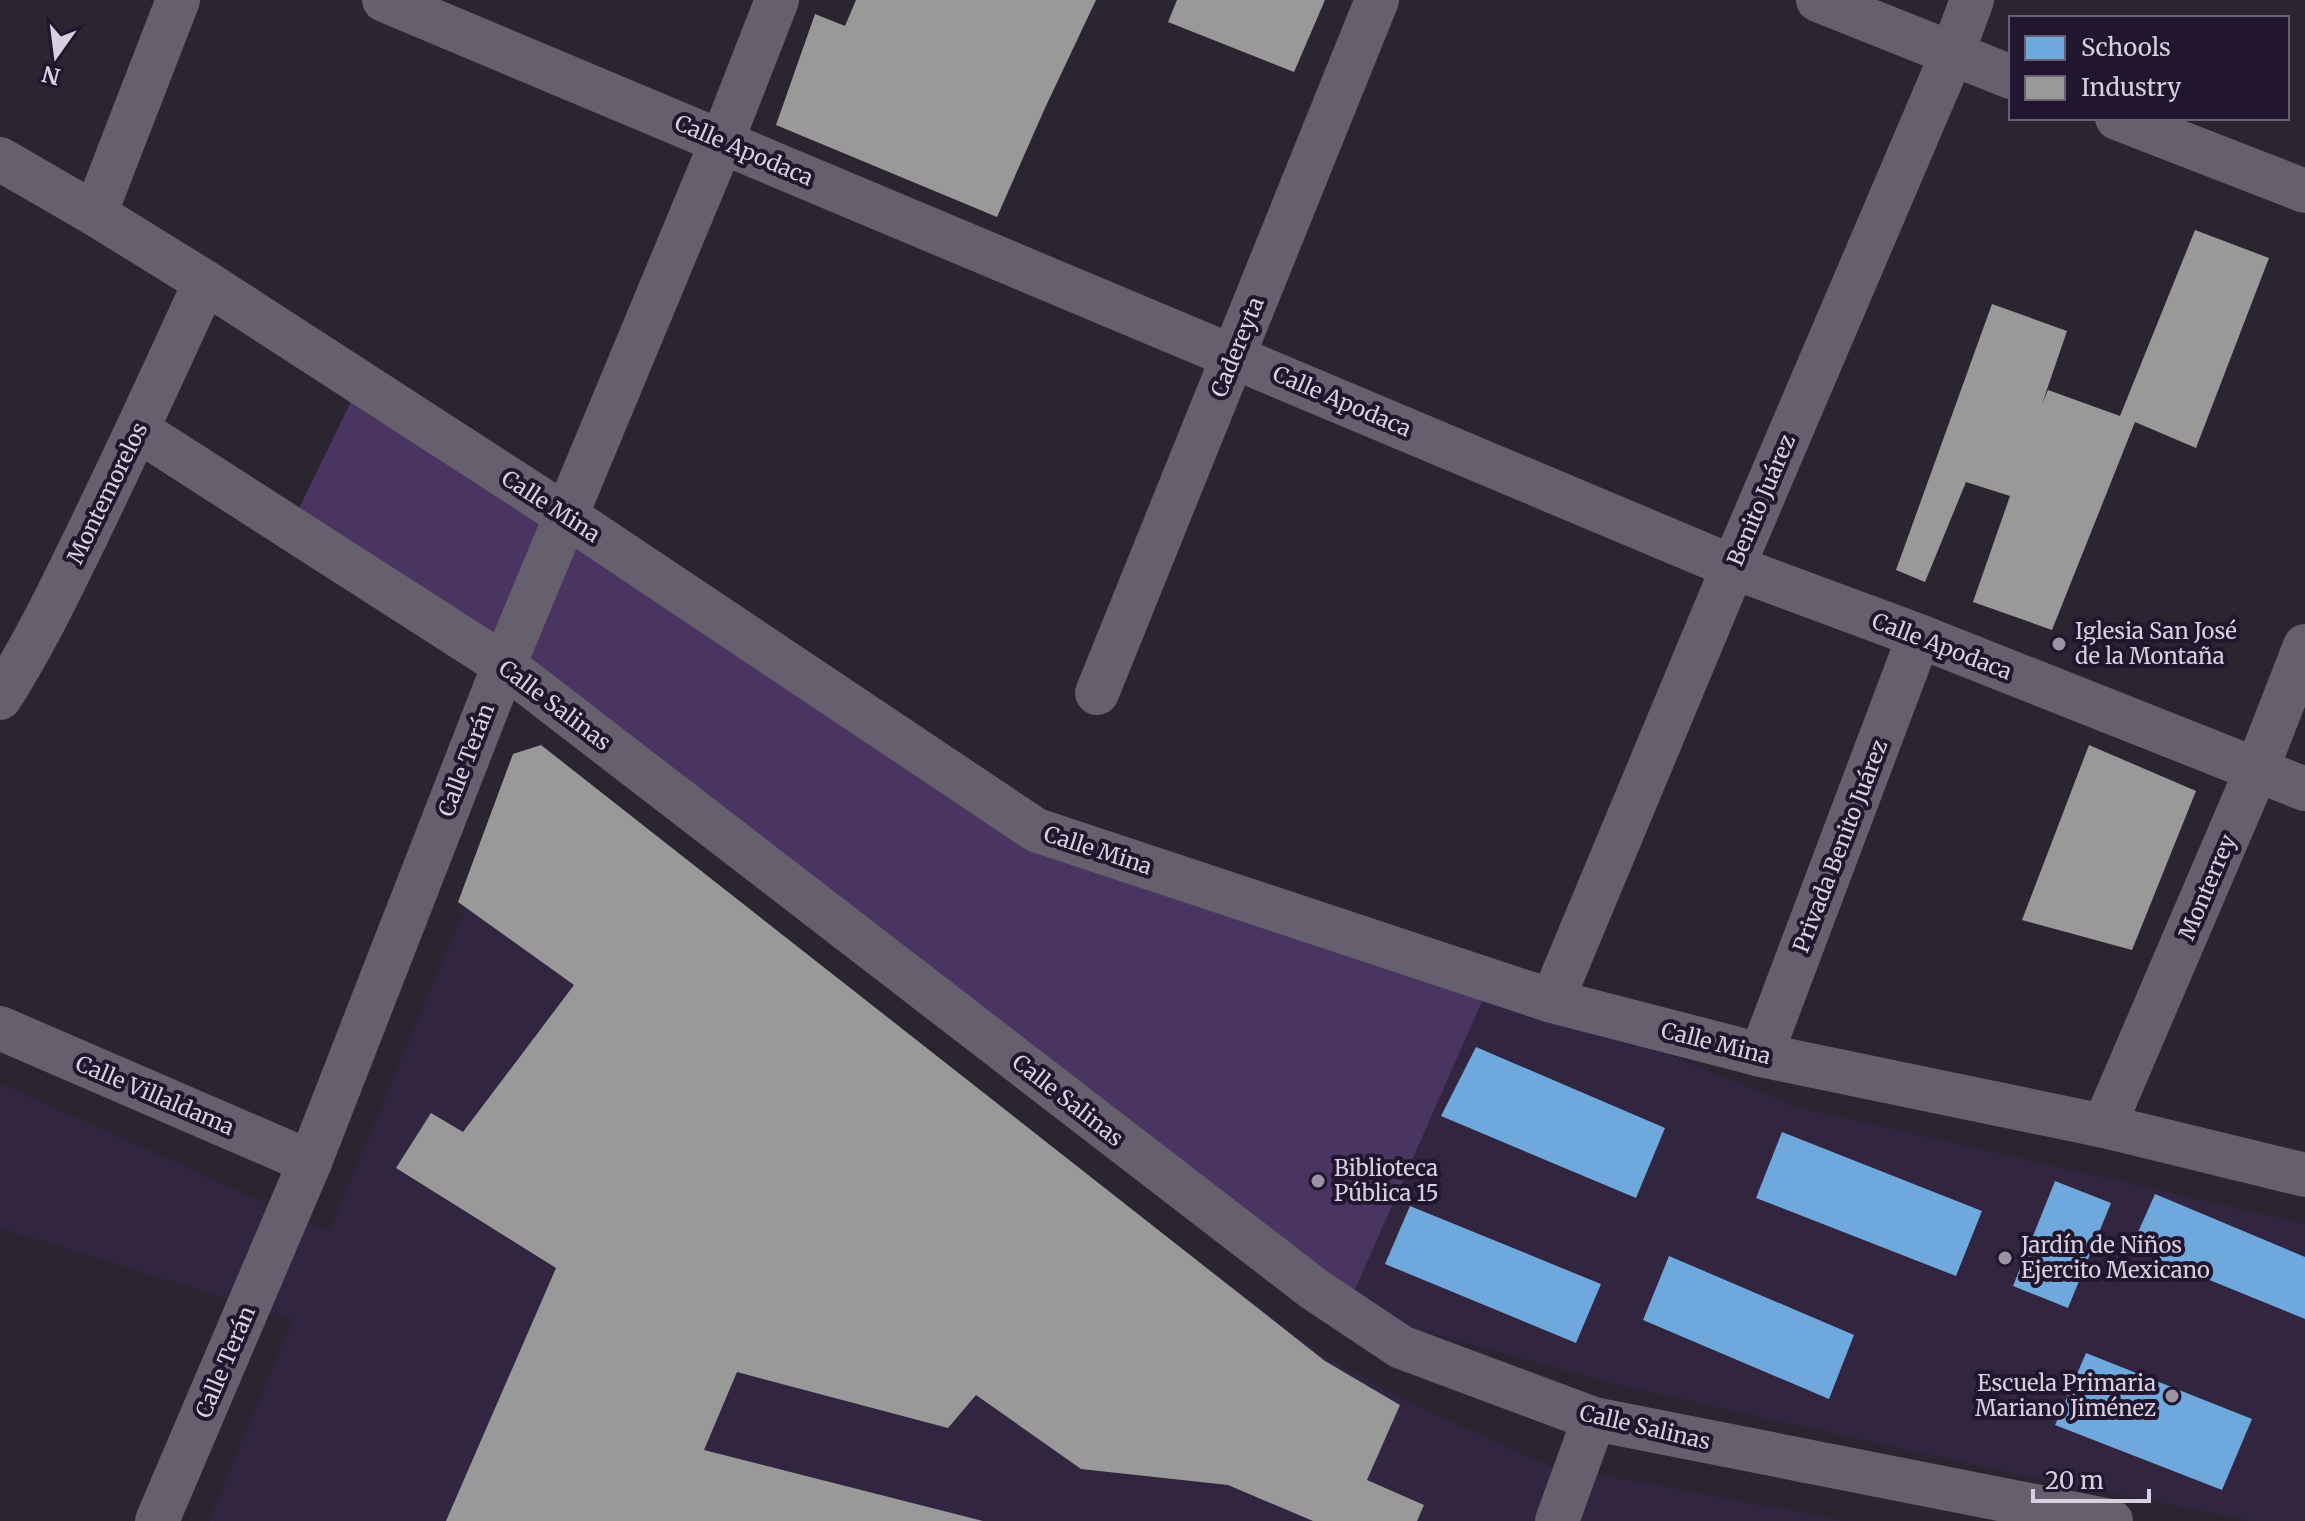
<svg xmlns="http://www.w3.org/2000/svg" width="2305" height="1521" font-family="Merriweather,serif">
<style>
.built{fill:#312540}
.green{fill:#4a3462}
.schools{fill:#6fa8dc}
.industry{fill:#999}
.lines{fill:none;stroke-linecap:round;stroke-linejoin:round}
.minor{stroke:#66606e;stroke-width:44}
.poi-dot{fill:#9a94a3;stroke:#21162d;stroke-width:3}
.labels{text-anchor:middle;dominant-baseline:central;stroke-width:8;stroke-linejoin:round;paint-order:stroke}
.street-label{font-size:22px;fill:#d6d0e0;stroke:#21162d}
.poi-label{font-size:22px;fill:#d6d0e0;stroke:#21162d;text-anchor:start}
</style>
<rect width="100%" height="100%" fill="#2b2532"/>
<!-- built -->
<g class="built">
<polygon points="542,766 1327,1358 1407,1401 1544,1464 1846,1521 209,1521 293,1319 0,1228 0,1083 329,1232 522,771"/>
<polygon points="1491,981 1793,1106 2305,1224 2305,1521 2254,1521 2006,1472 1610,1383 1346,1310"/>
</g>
<!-- green -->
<polygon class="green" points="360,383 1036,830 1491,981 1346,1310 290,527"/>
<!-- schools -->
<g class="schools">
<polygon points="1476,1047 1665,1128 1636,1198 1441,1116"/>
<polygon points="1782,1132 1982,1211 1956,1276 1756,1198"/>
<polygon points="2055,1181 2111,1203 2068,1308 2013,1286"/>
<polygon points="2155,1194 2305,1257 2305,1319 2131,1248"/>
<polygon points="1410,1206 1601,1284 1576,1343 1385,1264"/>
<polygon points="1669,1256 1854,1335 1829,1399 1643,1320"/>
<polygon points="2086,1353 2252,1419 2222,1490 2055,1425"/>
</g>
<!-- industry -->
<g class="industry">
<polygon points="856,0 1096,0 1045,108 997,217 776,125 815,14 845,26"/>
<polygon points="1177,0 1325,0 1294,72 1168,22"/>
<polygon points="2195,230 2269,258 2196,448 2135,422 2052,630 1973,602 2010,496 1966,482 1925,582 1896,570 1992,304 2067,331 2042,404 2048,390 2120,416"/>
<polygon points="541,745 1325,1361 1400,1405 1367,1480 1424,1505 1417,1521 1313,1521 1228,1485 1081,1469 976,1395 948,1428 737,1372 704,1450 983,1521 446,1521 556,1268 396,1168 431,1113 463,1132 574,985 458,902 513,754"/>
<polygon points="2089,745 2196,791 2132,950 2022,920"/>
</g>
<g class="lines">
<!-- minor -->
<g class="minor">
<polyline points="384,0 1733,567 1919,636 2305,789"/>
<polyline points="1818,0 2011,77"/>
<polyline points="2117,118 2305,191"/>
<polyline points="0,159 95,214 205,282 565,515 1036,830 1552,1001 1761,1055 2104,1126 2305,1175"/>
<polyline points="95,214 178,0"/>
<polyline points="138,430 504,665 1314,1289 1401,1347 1594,1419 2111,1521"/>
<polyline points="1097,693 1377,0"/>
<path d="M0 698C33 647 59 592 86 537 127 452 166 368 205 282"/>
<polyline points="1552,1001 1733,567 1952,54 1972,0"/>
<polyline points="0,1028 310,1162"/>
<polyline points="1761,1055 1919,636"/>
<polyline points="2104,1126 2257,769 2305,646"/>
<polyline points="157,1521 310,1162 504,665 722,141 777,0"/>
<polyline points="1557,1521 1594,1419"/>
</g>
</g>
<!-- markers -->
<g class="poi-dot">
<circle cx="2059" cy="644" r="8"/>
<circle cx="1318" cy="1181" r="8"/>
<circle cx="2005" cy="1258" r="8"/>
<circle cx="2172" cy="1396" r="8"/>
</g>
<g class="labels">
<!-- street labels -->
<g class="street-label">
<text transform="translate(744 150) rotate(23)">Calle Apodaca</text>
<text transform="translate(1237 347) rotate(-68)">Cadereyta</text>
<text transform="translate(1342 401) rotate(23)">Calle Apodaca</text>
<text transform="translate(107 493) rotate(-64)">Montemorelos</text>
<text transform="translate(1761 500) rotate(-67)">Benito Juárez</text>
<text transform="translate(551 506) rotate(33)">Calle Mina</text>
<text transform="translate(1942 646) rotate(21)">Calle Apodaca</text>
<text transform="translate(555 705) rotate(37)">Calle Salinas</text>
<text transform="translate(466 760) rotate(-69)">Calle Terán</text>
<text transform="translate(1840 846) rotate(-69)">Privada Benito Juárez</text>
<text transform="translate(1098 850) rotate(18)">Calle Mina</text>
<text transform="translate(2207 887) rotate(-67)">Monterrey</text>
<text transform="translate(1716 1043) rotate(14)">Calle Mina</text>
<text transform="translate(155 1095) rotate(23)">Calle Villaldama</text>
<text transform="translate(1068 1100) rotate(38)">Calle Salinas</text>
<text transform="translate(225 1362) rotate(-67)">Calle Terán</text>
<text transform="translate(1645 1427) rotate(13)">Calle Salinas</text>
</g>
<!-- poi labels -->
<g class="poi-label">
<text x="2075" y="631">Iglesia San José<tspan x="2075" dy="25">de la Montaña</tspan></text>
<text x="1334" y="1168">Biblioteca<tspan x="1334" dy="25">Pública 15</tspan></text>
<text x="2021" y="1245">Jardín de Niños<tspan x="2021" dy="25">Ejercito Mexicano</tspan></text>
<text x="2156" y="1383" text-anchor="end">Escuela Primaria<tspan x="2156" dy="25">Mariano Jiménez</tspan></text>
</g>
</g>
<!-- legend -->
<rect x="2009" y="16" width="280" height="104" fill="#21162d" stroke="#696075" stroke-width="2"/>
<rect x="2025" y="36" width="40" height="24" fill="#6fa8dc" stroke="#696075" stroke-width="2"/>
<text x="2081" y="56" font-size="24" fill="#d6d0e0">Schools</text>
<rect x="2025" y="76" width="40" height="24" fill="#999999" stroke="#696075" stroke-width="2"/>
<text x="2081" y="96" font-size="24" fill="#d6d0e0">Industry</text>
<!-- north arrow -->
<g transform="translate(56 56) rotate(194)" stroke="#21162d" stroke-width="6" paint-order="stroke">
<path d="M0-6L14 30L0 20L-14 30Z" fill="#d6d0e0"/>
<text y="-12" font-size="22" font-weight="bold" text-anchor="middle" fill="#d6d0e0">N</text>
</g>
<!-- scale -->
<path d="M2033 1489v12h116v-12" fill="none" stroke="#d6d0e0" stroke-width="4"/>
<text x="2045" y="1489" font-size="24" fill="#d6d0e0" stroke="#21162d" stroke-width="6" paint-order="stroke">20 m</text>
</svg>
